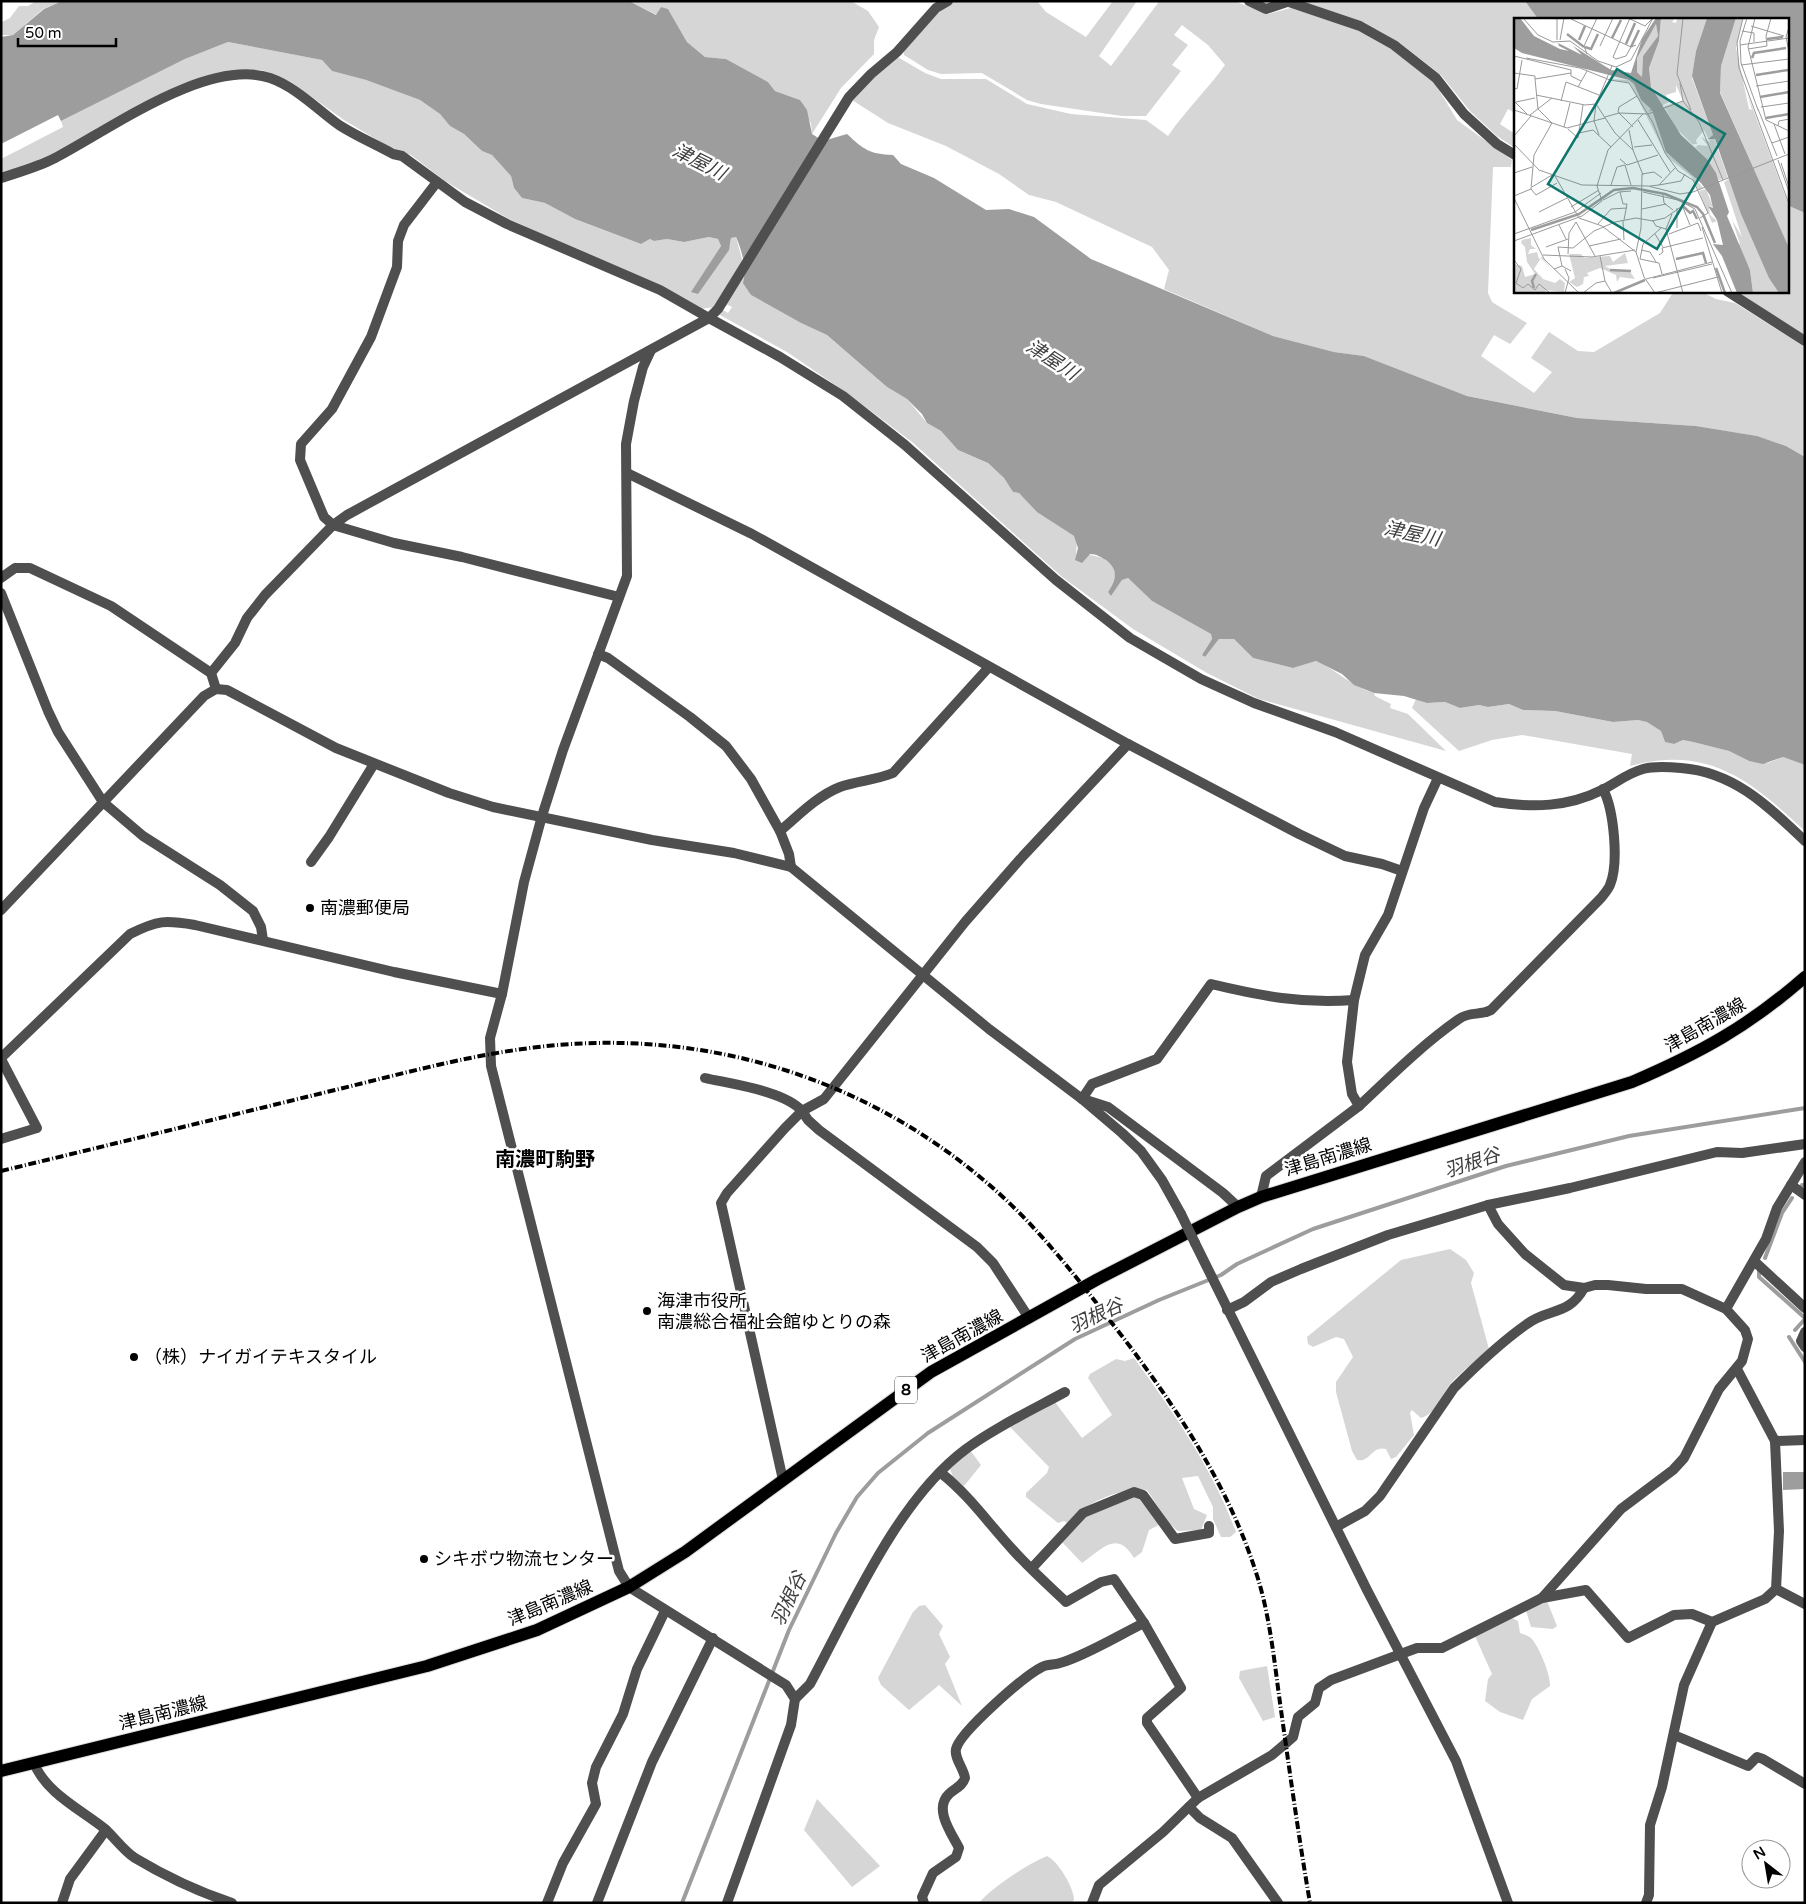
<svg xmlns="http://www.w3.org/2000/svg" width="1806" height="1904" font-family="'Varela Round','Noto Sans JP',sans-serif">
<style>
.green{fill:#d6d6d6}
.water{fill:#9d9d9d}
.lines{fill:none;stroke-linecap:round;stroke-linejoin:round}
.stream{stroke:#9d9d9d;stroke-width:4}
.primary-casing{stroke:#dbdbdb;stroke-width:14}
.minor{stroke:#4f4f4f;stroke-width:10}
.tertiary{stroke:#4f4f4f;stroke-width:10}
.primary{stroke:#000;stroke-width:12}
.rail{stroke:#000;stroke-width:4;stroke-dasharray:8 2.5 1 2.5;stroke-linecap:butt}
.minor-bridge{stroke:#4f4f4f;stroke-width:10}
.poi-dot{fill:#000;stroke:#fff;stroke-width:2}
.labels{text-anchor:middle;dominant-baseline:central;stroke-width:5;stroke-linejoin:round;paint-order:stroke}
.shield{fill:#fff;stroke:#4c4c4c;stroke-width:1}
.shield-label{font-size:16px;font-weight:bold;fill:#000}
.poi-label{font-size:18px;fill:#000;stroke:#fff;text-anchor:start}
.street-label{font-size:18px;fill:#000;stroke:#fff}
.water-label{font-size:19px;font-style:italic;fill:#3e3e3e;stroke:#fff}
.quarter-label{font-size:20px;font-weight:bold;fill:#000;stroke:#fff}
.inset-river{fill:none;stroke:#9d9d9d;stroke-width:2.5}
.inset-road{fill:none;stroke:#999;stroke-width:1}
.view{fill:#0f766e;fill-opacity:0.15;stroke:#0f766e;stroke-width:2.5}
.inset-edge{fill:none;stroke:#000;stroke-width:2.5}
</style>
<rect width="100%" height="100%" fill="#fff"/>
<!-- green -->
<g class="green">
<polygon points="36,1 62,1 43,9 13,35 1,35 2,22 10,18 19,6 28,6"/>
<polygon points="629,1 851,1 868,11 879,27 874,40 874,54 841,88 812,134 811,124 800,100 775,91 768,82 726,59 705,57 687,42 668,9 661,7 657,15"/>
<path d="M954 1H1037L1046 12 1086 37 1113 1H1137L1099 56 1111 66 1158 3 1156 1H1234L1268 14 1291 8 1358 30 1390 48 1434 82 1457 120 1512 160 1511 167H1493L1488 293 1492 302 1527 323 1510 344 1494 335 1481 356 1534 393 1552 372 1531 358 1549 332 1578 351 1594 352 1660 313 1674 291H1700L1716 299 1735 303 1805 347V457L1786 446 1756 436 1696 426 1577 418 1467 396 1364 356 1334 352 1273 336 1164 289 1169 270 1152 247 1056 202 1029 195 999 174 946 146 888 123 852 100 896 56 925 73 941 79H986L1027 104 1071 114 1146 120 1168 136C1185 111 1207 90 1225 65L1208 45 1182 25 1174 35 1188 45 1172 65 1181 71 1146 116H1122L1041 104 1027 100 982 73 941 74 928 70 904 55 903 50 939 12Z"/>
<polygon points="1300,1 1525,1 1538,19 1515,19 1515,113 1508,109 1500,124 1515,134 1515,148 1497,136 1470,111 1441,75 1400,43 1365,23"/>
<polygon points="228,42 322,60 332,71 366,80 420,100 440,114 450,126 464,134 482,151 492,155 511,176 514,188 522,198 545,203 575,219 641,244 650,239 654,241 667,239 684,242 709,237 718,239 721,246 692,292 730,245 731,238 736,237 743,263 716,307 699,309 606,263 509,219 445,181 411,155 396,151 344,120 291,82 262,70 239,70 209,76 33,163 1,174 1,159 63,127 61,121 185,59"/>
<polygon points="1787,205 1805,213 1805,336 1737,291 1787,291"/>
<path d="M745 275 751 295 801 323 827 335 887 387 907 399 927 423 941 431 958 450 988 463 1004 478 1013 492 1019 493 1054 523 1074 536 1077 541 1076 554C1102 554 1128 563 1108 592L1111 596 1122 580 1128 578 1152 601 1211 634 1212 639 1202 655 1205 657 1219 639H1234L1253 658 1293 668 1316 661C1337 670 1352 687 1374 693L1375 696 1391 704 1390 708 1408 714 1446 751 1259 699 1207 673 1133 629 1061 576 912 442 847 393 787 352 718 314 721 309 728 313 732 307 726 304Z"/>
<path d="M1416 699 1427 703 1445 702 1460 708 1479 705 1488 707 1509 704 1523 710 1555 711 1613 722 1638 720 1648 722 1661 731 1665 742 1674 744 1683 740 1693 742 1729 751 1749 761 1768 763 1783 757 1805 765V831C1750 780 1709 745 1630 766L1632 754 1522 735 1492 740 1459 751 1412 708Z"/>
<path d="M1450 1249 1466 1260 1474 1273 1471 1283 1489 1349C1477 1360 1462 1371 1451 1383 1442 1395 1437 1413 1421 1418L1412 1410 1410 1413 1414 1435 1396 1457 1391 1459 1386 1449C1372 1445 1370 1463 1357 1460L1352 1451 1336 1392V1382L1353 1357 1344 1339 1336 1337 1313 1347 1308 1344 1307 1337 1401 1260Z"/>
<path d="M1134 1358C1174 1413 1212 1468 1236 1532L1230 1537H1221L1213 1519V1507L1198 1476 1182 1478 1194 1509 1207 1515 1201 1530 1178 1531 1169 1523 1147 1490C1118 1488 1087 1502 1067 1523L1064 1521 1058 1523 1026 1497V1493L1047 1473 1049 1467 1010 1427 1055 1402 1082 1438 1112 1415 1088 1378 1090 1374 1116 1359 1125 1361Z"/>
<polygon points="970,1450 981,1465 964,1486 953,1477 950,1469"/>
<path d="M1133 1496 1139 1498 1159 1525 1149 1530 1142 1552 1134 1558C1117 1529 1102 1549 1082 1563L1062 1542 1086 1516Z"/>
<polygon points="1547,1601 1557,1626 1553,1629 1531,1627 1526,1611"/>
<polygon points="925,1605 943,1626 939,1634 950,1657 945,1664 962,1706 939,1685 909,1710 881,1685 878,1678 913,1612 919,1606"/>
<path d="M1512 1618 1518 1621 1520 1633C1524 1634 1528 1636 1531 1638 1539 1646 1551 1676 1550 1686L1532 1699 1523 1720 1500 1712 1485 1701 1488 1679 1492 1674 1475 1636Z"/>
<polygon points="1267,1666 1275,1717 1263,1721 1239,1678 1240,1671"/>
<polygon points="817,1799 880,1866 852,1887 804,1830"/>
<path d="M1047 1856C1058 1861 1074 1888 1074 1900L1071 1903H979C992 1887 1028 1864 1047 1856Z"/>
</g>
<!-- water -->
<g class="water">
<path d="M62 1H629L656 15 661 7 668 9 687 42 705 57 726 59 768 82 775 91 800 100 807 110 812 134 823 141 847 134C864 150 870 154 893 155L901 164 934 178 986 210 1009 209 1034 217 1091 259 1273 336 1334 352 1364 356 1467 396 1577 418 1696 426 1757 436 1786 446 1805 457V765L1783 757 1763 764 1749 761 1729 751 1693 742 1683 740 1674 744 1665 742 1661 731 1647 722 1638 720 1613 722 1555 711 1523 710 1509 704 1488 707 1479 705 1460 708 1445 702 1427 703 1404 696 1374 693 1354 685 1342 674 1316 661 1293 668 1253 658 1234 639H1219L1205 657 1202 655 1212 639 1211 634 1152 601 1128 578 1122 580 1111 596 1108 592C1116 580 1119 570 1106 560 1100 557 1097 554 1090 554L1082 563 1075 560 1078 548 1074 536 1037 512 1019 493 1013 492 1004 478 988 463 958 450 941 431 927 423 922 414 907 399 887 387 827 335 801 323 751 295 743 283C747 270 742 250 736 237L731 238 729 250 698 294 691 292 721 246 718 239 709 237 684 242 667 239 654 241 650 239 641 244 575 219 545 203 522 198 514 188 511 176 492 155 482 151 464 134 450 126 440 114 420 100 366 80 332 71 322 60 228 42 185 59 61 121 58 115 1 144V37L13 35 44 9Z"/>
<polygon points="1525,1 1805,1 1805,213 1787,205 1787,19 1538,19"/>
<polygon points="1783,1472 1805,1472 1805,1489 1783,1490"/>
</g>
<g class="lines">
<!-- stream -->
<g class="stream">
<polyline points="1802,1185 1805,1185"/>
<polyline points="1765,1258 1782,1213 1792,1198"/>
<polyline points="1759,1271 1759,1277 1805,1318"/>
<polyline points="1795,1330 1805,1319"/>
<polyline points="1789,1337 1805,1362"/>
<polyline points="682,1903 789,1630 836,1533 857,1497 878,1473 928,1433 1075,1339 1159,1300 1221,1275 1237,1264 1313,1229 1506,1166 1629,1136 1805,1108"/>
</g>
<!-- primary casing -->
<g class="primary-casing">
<path id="primary" d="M1 1771 427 1666 537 1630 629 1587 685 1552 931 1372 1098 1279 1238 1207 1261 1197 1632 1082C1700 1053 1749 1026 1805 977"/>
</g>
<!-- minor -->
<g class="minor">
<polyline points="1249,1 1266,9 1287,2"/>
<polyline points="1286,1 1360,26 1394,45 1436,78 1464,114 1497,144 1515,155"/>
<path d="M1 178C19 172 38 167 55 158 109 130 208 57 270 78 296 87 317 109 339 125 356 136 375 144 393 154L402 156 465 202 507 224 660 290 709 318"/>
<polyline points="437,182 404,225 398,241 397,267 371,337 332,409 301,444 300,460 324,517 333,525 394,543 462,557 619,597"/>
<polyline points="1727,291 1805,341"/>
<polyline points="627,473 752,534 1128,744 1299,834 1345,856 1382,864 1402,871"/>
<polyline points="1,578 15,568 30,568 111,606 211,673 216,689"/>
<polyline points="1,593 48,711 58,732 103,802 143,836 220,885 253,911 261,927 263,940"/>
<polyline points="598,654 608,658 690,717 726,746 751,779 780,831 789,854 791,867"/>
<polyline points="211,673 235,643 247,618 265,595 333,525 347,515 709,318 718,309 849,97 871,74 897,52 936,8 948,1"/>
<path d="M780 831C798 816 817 796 840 787 857 781 876 780 893 773L989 667"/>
<polyline points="311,862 329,837 374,764"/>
<polyline points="1,910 204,696 216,689 227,690 336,748 449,793 493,807 652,840 734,853 791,867 989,1029 1082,1099 1122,1133 1141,1151 1162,1180 1181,1214"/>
<path d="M1 1058 130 934C158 920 165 920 195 925L394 972 502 994"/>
<polyline points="1,1059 37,1128 1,1139"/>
<path d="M705 1078C731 1084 785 1091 802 1111L824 1099 965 922 1023 856 1128 744"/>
<path d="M1082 1099 1092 1084 1157 1059 1211 984C1262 996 1301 1004 1354 1000"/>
<polyline points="1086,1100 1108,1107 1223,1193 1238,1207"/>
<path d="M1359 1106C1391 1076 1423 1044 1459 1019 1470 1011 1480 1016 1491 1010L1601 898C1604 894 1608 890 1610 885 1619 863 1614 810 1603 789"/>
<polyline points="1791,1185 1805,1195"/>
<polyline points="1261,1197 1266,1176 1359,1106 1352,1094 1347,1062 1354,1000 1365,955 1388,915 1424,808 1438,778"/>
<polyline points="1488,1205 1498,1224 1525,1254 1564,1285 1584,1288 1595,1285 1608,1285 1646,1289 1682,1289 1726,1309 1745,1330 1748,1339 1742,1361 1719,1389 1684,1458 1673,1470 1621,1509 1542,1598"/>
<polyline points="1195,1243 1367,1590 1456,1761 1508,1903"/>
<polyline points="1754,1261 1805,1308"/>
<polyline points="1726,1309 1766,1239 1777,1208 1805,1162"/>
<polyline points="1227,1310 1244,1302 1271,1282 1301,1269 1388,1235 1488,1205 1570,1188 1717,1152 1742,1153 1805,1144"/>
<polyline points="1805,1332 1801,1341 1805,1347"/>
<polyline points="1775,1441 1805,1440"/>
<path d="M941 1473C970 1496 988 1523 1013 1550 1029 1568 1048 1585 1066 1602L1101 1582 1114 1579 1144 1623 1181 1688 1147 1718V1723L1198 1798"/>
<polyline points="783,1480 721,1203 727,1193 785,1128 802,1111 808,1120 819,1130 977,1247 993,1263 1029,1318"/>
<path d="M1336 1527 1365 1511 1380 1496 1454 1388C1476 1366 1501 1342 1527 1324 1548 1308 1569 1316 1584 1288"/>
<polyline points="1032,1568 1083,1513 1134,1492 1143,1495 1175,1539 1209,1533 1209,1526"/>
<polyline points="629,1587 619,1571 491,1066 490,1038 502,994 524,882 542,816 563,750 627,576 626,444 634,401 643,367 651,350"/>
<polyline points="1776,1589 1805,1604"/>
<path d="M795 1699 810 1684C850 1610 897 1500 966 1449 996 1427 1032 1410 1065 1392"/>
<polyline points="1674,1735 1748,1766 1757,1757 1763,1759 1805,1784"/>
<path d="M34 1763C46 1793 80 1809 105 1829 115 1838 124 1851 135 1858 165 1876 199 1892 232 1903"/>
<polyline points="1189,1807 1200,1818 1232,1838 1278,1903"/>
<polyline points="62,1903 70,1879 106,1830"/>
<polyline points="547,1903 563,1863 596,1804 592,1783 596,1767 623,1714 637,1669 665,1611"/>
<polyline points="597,1903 652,1762 713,1638"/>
<path d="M924 1903 922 1897 933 1873 956 1857 959 1848C952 1834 933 1809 949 1794 955 1788 962 1787 965 1778 964 1769 954 1758 956 1749 960 1732 1024 1676 1042 1667 1047 1664 1054 1665 1060 1663 1085 1656 1119 1635 1144 1623"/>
<polyline points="1092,1903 1099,1885 1163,1832 1198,1798 1272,1755 1285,1744 1293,1737 1298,1717 1315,1703 1319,1688 1331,1680 1417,1648 1442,1648 1542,1598 1586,1590 1628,1638 1674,1615 1692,1614 1712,1622 1765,1599 1776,1589 1779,1531 1775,1441 1737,1369"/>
<polyline points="1646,1903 1649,1895 1650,1825 1662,1787 1684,1685 1712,1622"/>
</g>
<!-- tertiary -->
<g class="tertiary">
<path d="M709 318 780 357 843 396 905 445 1056 580 1130 638 1201 679 1254 703 1335 732 1495 802C1533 808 1568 807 1602 790 1616 783 1628 773 1643 769 1654 766 1669 767 1681 768 1734 772 1768 806 1805 841"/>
<polyline points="629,1587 786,1685 795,1699 791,1725 727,1903"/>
</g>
<!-- primary -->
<use href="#primary" class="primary"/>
<!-- rail -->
<path class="rail" d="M1 1171C113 1144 224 1117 335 1090 413 1071 491 1049 571 1044 732 1034 887 1089 1005 1199 1050 1241 1087 1291 1125 1340 1181 1414 1232 1492 1259 1582 1271 1623 1275 1668 1281 1710 1290 1774 1299 1839 1310 1903"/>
<!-- minor-bridge -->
<polyline class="minor-bridge" points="1181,1214 1195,1243"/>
</g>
<!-- markers -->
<g class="poi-dot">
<circle cx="310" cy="908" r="5"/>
<circle cx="647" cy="1311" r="5"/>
<circle cx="134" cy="1357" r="5"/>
<circle cx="424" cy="1559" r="5"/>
</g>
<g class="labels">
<!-- shield labels -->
<rect class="shield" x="895" y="1376.5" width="22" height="27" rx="4"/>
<g class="shield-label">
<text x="906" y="1390">8</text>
</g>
<!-- poi labels -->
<g class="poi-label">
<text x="320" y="908">南濃郵便局</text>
<text x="657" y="1301">海津市役所<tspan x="657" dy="21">南濃総合福祉会館ゆとりの森</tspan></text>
<text x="144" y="1357">（株）ナイガイテキスタイル</text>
<text x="434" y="1559">シキボウ物流センター</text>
</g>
<!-- street labels -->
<g class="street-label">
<text transform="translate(1705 1025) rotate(-30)">津島南濃線</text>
<text transform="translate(1328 1157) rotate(-17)">津島南濃線</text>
<text transform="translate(962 1336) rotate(-29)">津島南濃線</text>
<text transform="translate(550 1603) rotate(-23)">津島南濃線</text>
<text transform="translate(163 1713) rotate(-14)">津島南濃線</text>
</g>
<!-- water labels -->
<g class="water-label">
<text transform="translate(699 162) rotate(27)">津屋川</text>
<text transform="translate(1052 360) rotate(33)">津屋川</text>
<text transform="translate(1412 534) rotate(12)">津屋川</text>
<text transform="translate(1472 1163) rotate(-18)">羽根谷</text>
<text transform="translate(1096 1316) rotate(-25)">羽根谷</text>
<text transform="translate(789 1599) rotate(-65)">羽根谷</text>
</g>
<!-- quarter labels -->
<g class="quarter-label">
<text x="545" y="1160">南濃町駒野</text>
</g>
</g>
<!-- overview -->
<g transform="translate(1514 18)">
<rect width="275" height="275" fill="#fff"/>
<path d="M147 0H161L158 4 162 5 163 0H193L182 33 178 60 199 117 195 120H200L214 160 205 162 193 141 162 110 150 88 169 83 162 67V74L152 77 155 84 147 88 137 69 135 50 145 23ZM190 112 196 124 187 119 194 128 184 127 181 130 179 126H183L182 122ZM222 0H229L222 30 235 91 238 92 233 75 275 188V231L206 74 207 48ZM142 6 144 18 129 38 128 59 123 54V40ZM94 61 115 62 120 66 127 82 139 92 154 136 176 154 189 170 184 172 178 159 153 139 116 65ZM215 161 255 259 265 275H239L236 252 222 224 226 226 218 202 228 219 210 164ZM192 171 199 189 195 188 196 197 203 203 198 205 185 173ZM17 220V227L22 231H16L14 236 23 234 25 241 28 239 36 250 27 240 20 251 29 261 41 265 46 261 51 265 50 274 31 272 33 275H0V246L8 248 11 259 21 256 13 244 11 229 7 225 8 222ZM111 235 114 245 91 248 100 253 115 252 121 261 106 259 103 264 102 257 86 250 73 255 75 258 70 259 69 266 63 269 55 264 61 260 55 236H67L70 240 96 238 99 244Z" fill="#d6d6d6" fill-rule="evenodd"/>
<path d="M1 0H6L20 18 46 31 55 33 45 28 44 25 68 37 59 28 97 52 117 55 128 21 142 0H147L145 23 135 50 137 69 167 117 193 141 202 155 215 194 213 198 236 252 239 275H223L208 238 199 226 209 227 203 202 194 188 199 190 196 177 187 165 152 134 138 92 134 94 137 91 127 82 120 66 115 62 8 35 0 30ZM142 6 144 18 129 38 128 59 123 54V40ZM193 0H222L207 48 206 75 275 230V275H265L255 260 227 196 201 121H194L199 117 178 58 182 33Z" fill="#9d9d9d" fill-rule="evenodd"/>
<path class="inset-river" d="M53 16 70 29M98 20 107 2M253 21 269 19M65 22 71 8M112 26 121 5M71 29 77 31 84 16M117 29 125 12M238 40 240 35 272 30M242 57 274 52M246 79 275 74M252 100 275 96M169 188 176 195 179 193 183 201M17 212 65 196 100 172 119 170 151 176 183 189 189 196 201 225M162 241 189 235 192 245M202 250 211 275M96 252 117 253M20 270 18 263 22 256M100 275 131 262"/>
<path class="inset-road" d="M9 0 24 17 39 24M43 0V22M116 0 99 39 102 41 112 38 117 29M169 0 163 56 177 92M229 0 223 25 225 50 275 186M233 0 226 23 227 45 244 92M241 0 234 29 252 102M57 1 117 29 122 27M116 1 131 8 138 1M237 8 270 18M228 13 240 15V24M46 22 50 0M39 24 56 23 84 43 102 49 117 42 139 0M226 27 275 20M86 28 99 0M234 31 253 28 252 18 257 0M275 33V52M275 34 272 19 275 9M73 36 70 28 83 0M0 38 57 52V58L67 63M12 40 66 50 96 62 115 65 139 105 151 135 164 153 179 162 194 195 186 200M227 47 275 41M0 55 21 58V61L57 55M21 61 24 91M166 65 169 83 185 104 209 162M242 68 275 63M64 69 73 53M0 70 3 71 8 42M22 77 71 87 82 86M0 83 13 96M47 83 52 64 85 77M2 84 21 80M82 86 101 115 119 132 129 157M247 89 275 85M24 91 38 105M244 91 263 138M0 92 53 110 91 100M16 97 38 80M91 99 105 95 134 96 169 83M124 102 156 154M252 102 275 113M260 106 271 136M264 108 265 103 275 101M50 109 56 85M119 109 104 94 105 89 123 78M54 111 64 120 69 87M115 112 119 132M65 115 79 112 97 129M85 117 80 103 82 86 98 48M0 118 17 98M258 125 275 119M0 126 25 152 68 167 134 168 166 176 179 174 275 136M120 129 138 127M106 141 113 147 144 137M264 142 275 174M267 145 275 169M0 155 18 149M128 156 127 210 122 234 130 259 141 275M128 156 140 154 148 160M41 158 65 200 88 208 122 234M97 167 103 149 111 147 117 167M145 167 167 163 171 156M136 168 145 167 161 150M18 169 38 157M17 171 22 177 43 165M106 174 109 186H113L110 202M129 174 164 182 181 191 218 275M149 177 150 185 159 192M0 178 17 171 20 137 38 105M0 180 30 241 65 275M89 182 105 174 117 173M168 187 176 207M57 189 85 172M163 190V210M128 191 152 186M25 194 53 180M109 203 110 222M138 203 151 200 171 186M62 204 81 238M84 206 97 191 113 190M45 207 52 221M188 209 208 275M152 211 169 275M152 211 158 196M0 216 61 194 87 175M141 216 149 229M155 216 184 205 187 213M0 223 68 198 88 183 83 168 94 132 129 96M75 228 107 221M32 229 54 221M127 232 136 234 142 244M54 236 55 215 62 204M29 237 78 239 121 232M145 237 149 234 148 230 189 220M86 238 91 263 98 275M126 241 129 226 147 210M126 241 145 245 148 256M0 242 7 251 2 265M48 248 44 229 59 230 80 213 101 204 122 200 139 203 142 208 152 211M40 251 48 248 57 253M51 251 55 260 51 275M139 260 198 246M132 261 198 244M2 265 9 270 14 266 21 272 25 266 36 275M69 275 82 265 91 263M141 275 204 259"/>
<path class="view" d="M103 51 211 116 143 231 34 166Z"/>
<rect width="275" height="275" class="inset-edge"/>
</g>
<!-- border -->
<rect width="1806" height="1904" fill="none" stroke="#000000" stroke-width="5"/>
<!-- north arrow -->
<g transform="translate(1766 1864) rotate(329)"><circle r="24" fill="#ffffff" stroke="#999999"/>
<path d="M0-4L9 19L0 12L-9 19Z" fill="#000000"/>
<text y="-8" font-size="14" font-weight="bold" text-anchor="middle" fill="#000000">N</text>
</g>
<!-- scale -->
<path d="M18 38v8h98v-8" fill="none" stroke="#000000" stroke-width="2.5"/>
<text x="25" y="38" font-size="15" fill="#000000" stroke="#ffffff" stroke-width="4" paint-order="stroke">50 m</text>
</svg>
